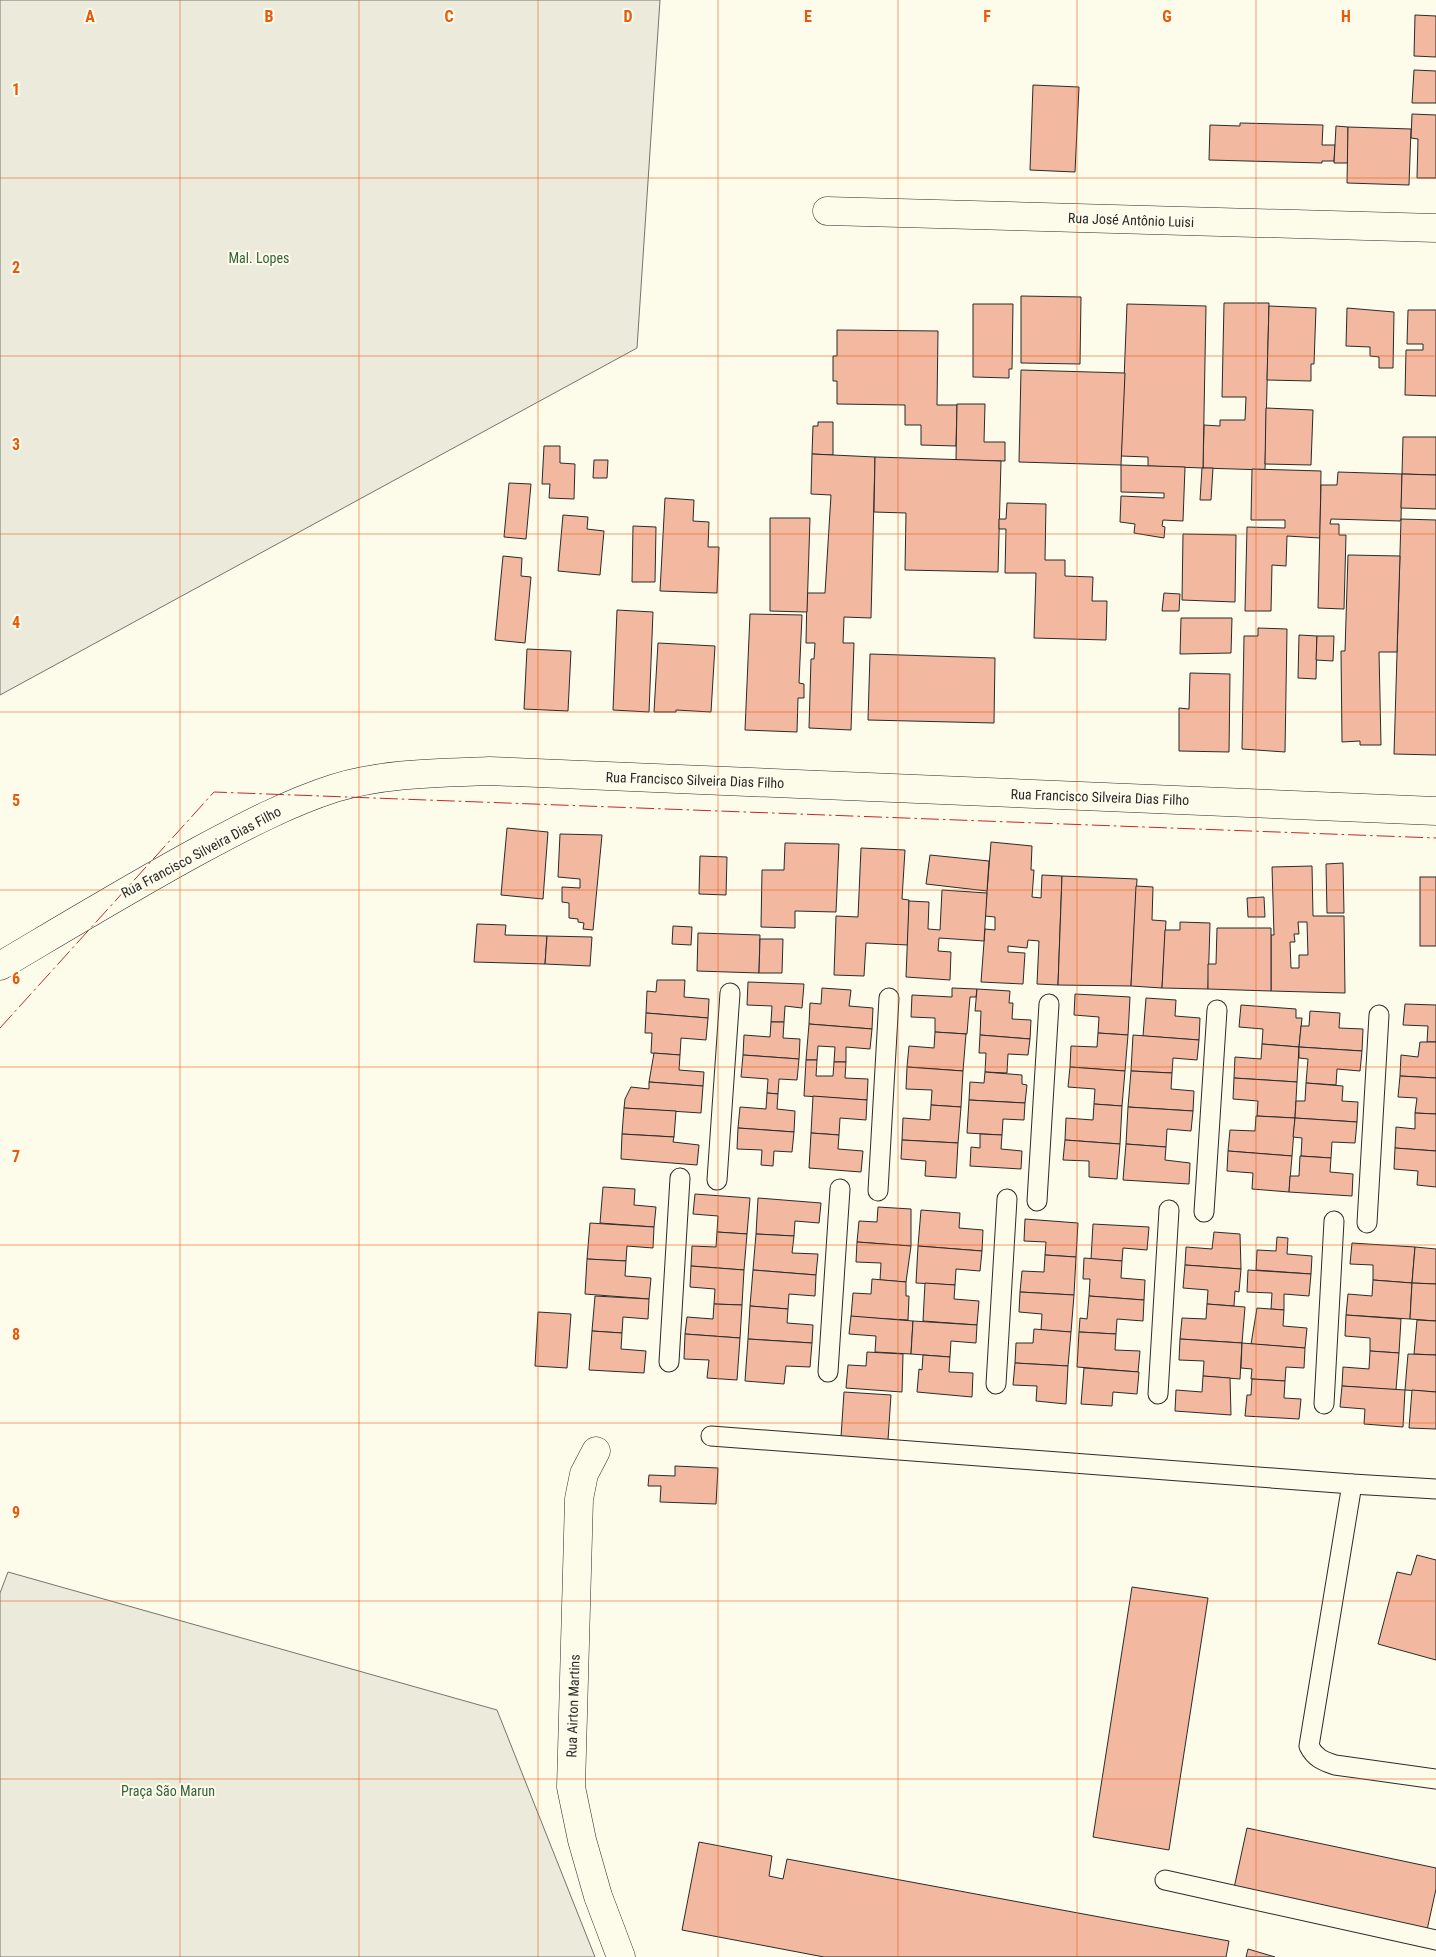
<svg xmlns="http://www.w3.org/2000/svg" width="1436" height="1957" viewBox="0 0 1436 1957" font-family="'Roboto Condensed',sans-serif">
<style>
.green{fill:#ecebdb;stroke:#74746e}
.building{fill:#f2b8a0;stroke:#2b2b2b;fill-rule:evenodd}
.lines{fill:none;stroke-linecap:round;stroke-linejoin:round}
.lane-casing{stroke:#2b2b2b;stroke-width:21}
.street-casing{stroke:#2b2b2b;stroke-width:29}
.lane{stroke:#fdfbea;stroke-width:19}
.street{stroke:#fdfbea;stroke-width:28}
.power{stroke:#c62828;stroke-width:1;stroke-dasharray:18 4 2.5 4;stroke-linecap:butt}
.grid{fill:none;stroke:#e8590c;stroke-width:1;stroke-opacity:0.55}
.labels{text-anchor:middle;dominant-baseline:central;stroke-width:4;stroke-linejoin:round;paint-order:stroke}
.street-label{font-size:14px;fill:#2b2b2b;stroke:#fdfbea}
.park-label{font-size:14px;fill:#34623c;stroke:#fdfbea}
.grid-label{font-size:16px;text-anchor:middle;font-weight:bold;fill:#e8590c;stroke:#fdfbea;stroke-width:4;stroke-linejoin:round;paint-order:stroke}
</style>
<rect width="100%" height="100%" fill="#fdfbea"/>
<g class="green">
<path d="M0,0H660L637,348L0,695Z"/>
<path d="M8,1572L497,1710L595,1957H0V1593Z"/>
</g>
<g class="building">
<path d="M1415,15L1436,16V57L1414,56Z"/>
<path d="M1414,70L1436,71V103H1412Z"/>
<path d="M1033,85L1079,87L1075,172L1030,170Z"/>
<path d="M1412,114L1436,115V178H1417L1418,139L1411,138Z"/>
<path d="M1240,123L1323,125L1322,145H1335L1334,161H1322V163L1209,160L1210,125L1240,126Z"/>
<path d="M1336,126L1348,127V163H1334Z"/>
<path d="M1348,127L1411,129L1409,185L1347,183Z"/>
<path d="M1021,296L1081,297L1080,364L1021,363Z"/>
<path d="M1224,303H1269L1265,470L1203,468L1204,425L1220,426V420H1245L1246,397H1222Z"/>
<path d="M973,304H1013L1012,369H1009V378L973,377Z"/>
<path d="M1127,304L1206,306L1203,468L1148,466V457L1121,456Z"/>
<path d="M1269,306L1316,308L1314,364H1311V381L1267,380Z"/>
<path d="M1347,308L1394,312L1393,368H1379V357L1370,356V347L1346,346Z"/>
<path d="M1408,310H1436V396L1405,395L1406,350H1423V344H1407Z"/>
<path d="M837,330L938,331L937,405H957L956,446L921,445V425H905V405L837,404V381H833V356H837Z"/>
<path d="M1021,370L1125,373L1121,465L1019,462Z"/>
<path d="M957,404H985L984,442H1005V461L956,460Z"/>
<path d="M1266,408L1313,410L1311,465L1265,464Z"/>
<path d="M818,422H833V455L812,454L813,426H818Z"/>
<path d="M1403,437H1436V475L1402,474Z"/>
<path d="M544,446H560V463L575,464L574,499L549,498L550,484H542Z"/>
<path d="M812,454L875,457L871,618L844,617L843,643H854L851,730L809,728L811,659H814L815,643H806L807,593H825L831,495L811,494Z"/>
<path d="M875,457L1001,461L998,572L905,570L906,513L874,512Z"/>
<path d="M594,460H608L607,478H593Z"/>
<path d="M1121,465L1185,467L1183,521L1163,520L1162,526L1165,527L1164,538L1134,533L1135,524L1120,522L1121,496L1164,498V493L1121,492Z"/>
<path d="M1202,468H1213L1211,500H1200Z"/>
<path d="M1252,469L1321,471L1320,538L1287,536L1286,566L1272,565L1271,611H1245L1247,527L1285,528V520H1251Z"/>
<path d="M1338,472L1402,474L1401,519L1400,521L1331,519L1330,524H1339V535H1346L1344,609L1318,608L1321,485H1337Z"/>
<path d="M1402,474L1436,475V509L1401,508Z"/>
<path d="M509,483L531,484L526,539L504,537Z"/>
<path d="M665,498L694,500L693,521L709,522L708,547H719L717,593L660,591Z"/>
<path d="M1007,503L1046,504L1045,560H1065V576L1093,577L1092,601H1107L1106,640L1034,638L1036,573H1005L1006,529H999V519H1006Z"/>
<path d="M563,515L588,517L587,529L604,531L600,575L558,571Z"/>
<path d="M770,518H810L807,612L770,611Z"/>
<path d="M1401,519L1436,520V755L1394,754Z"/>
<path d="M633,526L656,527L655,582H632Z"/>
<path d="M1183,534L1236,535L1235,602L1182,600Z"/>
<path d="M1348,555L1400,556L1397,652H1379L1381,745H1360V741L1342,742L1341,651H1345Z"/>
<path d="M503,556L522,558L521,576L531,577L525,643L495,640Z"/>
<path d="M1164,593L1180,594L1179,611H1162Z"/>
<path d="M617,610L653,612L649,712L613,710Z"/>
<path d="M750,614L802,615L799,683L804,684V698H798L797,732L745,730Z"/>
<path d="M1181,618H1232L1231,653L1180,654Z"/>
<path d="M1258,628L1287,629L1285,752L1242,749L1244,636H1258Z"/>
<path d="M1299,635L1317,636L1316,679L1298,678Z"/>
<path d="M1317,636H1334L1333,661L1316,660Z"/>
<path d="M658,643L715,646L711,712L676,710V712H654Z"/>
<path d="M527,649L571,651L568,711L524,709Z"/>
<path d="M870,654L995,658L994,723L868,720Z"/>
<path d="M1190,673L1230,674L1229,752L1179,751V708L1189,709Z"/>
<path d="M507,828L548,832L543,899L501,895Z"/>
<path d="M560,834L602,835L593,930L583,929L584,923L578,922V919L569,918V903L562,902V887L580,888V879L558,877Z"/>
<path d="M991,842L1032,846L1031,870H1034L1032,897L1041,898L1042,875L1062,876L1058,985L1037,984L1039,941L1028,940L1027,948L1008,946V952L1025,953L1023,984L981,982L985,929L995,930V917L985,916Z"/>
<path d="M785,843L839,844L836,912L795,911V928L761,927L762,870H784Z"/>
<path d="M861,848L905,850L902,899L909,900L908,945L866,943L864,976L834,975L836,916L858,917Z"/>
<path d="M930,855L989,861L987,891L926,884Z"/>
<path d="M700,856L727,857L726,895L699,894Z"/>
<path d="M1343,863L1344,913H1327L1326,864Z"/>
<path d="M1312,866L1313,916H1344L1345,993L1271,991V935H1274L1272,867ZM1298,922H1307L1308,955H1299V968H1291L1290,942H1295L1294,934H1299Z"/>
<path d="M1062,876L1137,879L1131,986L1058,985Z"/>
<rect x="1420" y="877" width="16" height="69"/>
<path d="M1136,886L1153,887L1152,920L1166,921L1162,988L1131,986Z"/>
<path d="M942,890L987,893L984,941L939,938L938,951L951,952L950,980L906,977L909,901L929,902L928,929L940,930Z"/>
<path d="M1264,897L1265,917H1248L1247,898Z"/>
<path d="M1180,922L1210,923L1208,989L1162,988L1165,930H1180Z"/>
<path d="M477,924L506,925L505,935L547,936L545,964L474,962Z"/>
<path d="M673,926L692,927L691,945L672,944Z"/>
<path d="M1217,928H1271V991L1208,989V964H1216Z"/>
<path d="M698,933L760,935L759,973L697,971Z"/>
<path d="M547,936L592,937L590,966L545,964Z"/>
<path d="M760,939H783L782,973H759Z"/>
<path d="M657,980H685L684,997L709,999L708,1018L646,1013L647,991L656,992Z"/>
<path d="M748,982L804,984L802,1008L785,1006L784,1022H771L772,1006L747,1005Z"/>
<path d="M822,988L851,990L849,1006L873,1008L872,1029L809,1024L810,1003L821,1004Z"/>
<path d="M952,988L977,989L976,997H970L967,1034L935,1032V1018L911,1017L912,995L952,997Z"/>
<path d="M977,989L1010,991L1009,1003H1013L1012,1019L1031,1020L1030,1039L980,1035L981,1011H975Z"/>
<path d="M1075,994L1130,997L1128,1035L1098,1033L1099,1017L1074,1015Z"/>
<path d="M1146,998L1176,1000L1175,1016L1200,1018L1199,1040L1143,1036Z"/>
<path d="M1405,1004L1436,1005V1042H1427L1428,1026L1403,1025Z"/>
<path d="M1241,1005L1296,1009V1018H1302L1299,1047L1262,1044L1263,1029L1239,1027Z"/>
<path d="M1310,1011L1340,1013L1339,1028L1363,1029L1362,1051L1299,1047L1301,1026H1309Z"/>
<path d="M646,1013L708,1018L706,1040L681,1038L680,1055L651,1053L652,1033H645Z"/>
<path d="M771,1022H784L783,1038L800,1039L799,1059L743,1055L744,1035L770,1037Z"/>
<path d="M809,1024L872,1029L870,1049L846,1047V1062H834L835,1047L818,1046L817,1060H806Z"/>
<path d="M935,1032L966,1034L963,1071L907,1067L909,1046L934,1048Z"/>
<path d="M1098,1033L1128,1035L1125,1071L1070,1067L1071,1046L1097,1047Z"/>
<path d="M980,1035L1030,1039L1028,1055L1008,1054L1007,1073L985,1072L986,1053H979Z"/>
<path d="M1133,1035L1199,1040L1197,1060L1173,1058L1172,1073L1131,1071Z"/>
<path d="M1420,1042H1436V1078L1400,1076L1401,1055L1418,1057Z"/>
<path d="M1262,1044L1299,1047L1297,1082L1234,1078L1235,1057L1261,1059Z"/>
<path d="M1299,1047L1362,1051L1360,1071L1337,1069L1336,1085L1306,1083L1308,1059L1299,1058Z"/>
<path d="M654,1053L680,1055L679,1070L704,1072L703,1086L649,1082Z"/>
<path d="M743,1055L799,1059L797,1080L779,1079L778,1094L767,1093L768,1079L741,1077Z"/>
<path d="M806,1060H817L816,1076H833L834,1062H846L845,1078L868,1079L867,1100L804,1096Z"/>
<path d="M907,1067L963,1071L961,1107L931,1105L932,1090L906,1089Z"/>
<path d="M1070,1067L1125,1071L1122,1106L1094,1104L1095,1089L1068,1087Z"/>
<path d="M1131,1071L1172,1073L1171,1089L1194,1091L1193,1111L1128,1107Z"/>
<path d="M985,1072L1022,1075V1084L1027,1085L1025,1103L969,1100L970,1082L984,1083Z"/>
<path d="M1400,1076L1436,1078V1114L1415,1113L1417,1098L1398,1097Z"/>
<path d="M1234,1078L1297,1082L1295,1118L1257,1116L1258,1101L1233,1099Z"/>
<path d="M649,1082L703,1086L701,1113L624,1108L625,1099L631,1087L649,1089Z"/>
<path d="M1306,1083L1343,1086L1342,1101L1358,1102L1357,1122L1295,1118L1296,1101H1305Z"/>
<path d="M767,1093L778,1094L777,1109L795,1111L794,1132L738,1128L740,1107L766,1109Z"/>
<path d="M813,1096L867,1100L866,1120L840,1118L839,1135L811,1133Z"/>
<path d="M969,1100L1025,1103L1024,1120L1003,1119L1002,1135L967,1133Z"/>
<path d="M1094,1104L1122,1106L1120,1144L1065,1140L1066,1118L1093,1120Z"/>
<path d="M931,1105L961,1107L958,1143L902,1140L903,1118L930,1120Z"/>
<path d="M1128,1107L1193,1111L1191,1131L1167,1129L1166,1147L1126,1144Z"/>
<path d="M624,1108L676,1111L674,1137L622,1134Z"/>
<path d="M1415,1113L1436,1114V1151L1395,1148L1396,1127L1415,1129Z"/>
<path d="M1256,1116L1295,1118L1292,1156L1228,1151L1230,1130L1255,1131Z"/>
<path d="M1295,1118L1357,1122L1355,1143L1332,1142L1331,1158L1301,1156L1302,1138L1293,1137Z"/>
<path d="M738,1128L794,1132L792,1152L774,1151L773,1166L761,1165L762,1150L737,1149Z"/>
<path d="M811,1133L839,1135L838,1149L863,1151L861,1172L809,1168Z"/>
<path d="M622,1134L674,1137L673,1142L699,1145L697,1165L621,1159Z"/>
<path d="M980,1134L1002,1135L1001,1149L1022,1151L1021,1169L970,1166L971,1147L980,1148Z"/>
<path d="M902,1140L958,1143L956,1178L925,1176L926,1161L901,1159Z"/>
<path d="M1065,1140L1120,1144L1117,1179L1089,1177V1161L1063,1160Z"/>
<path d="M1126,1144L1166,1147L1165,1160L1190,1163L1189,1184L1123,1180Z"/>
<path d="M1395,1148L1436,1151V1187L1417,1185L1418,1171L1394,1169Z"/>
<path d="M1228,1151L1292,1156L1289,1192L1252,1189L1253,1173L1227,1171Z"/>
<path d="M1300,1156L1331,1158L1330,1172L1353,1174L1352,1196L1289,1192L1290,1176H1299Z"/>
<path d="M603,1187L635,1189L634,1205L656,1207L654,1227L600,1223Z"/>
<path d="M695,1194L750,1198L747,1234L717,1232L718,1216L693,1214Z"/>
<path d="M758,1198L821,1203L819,1223L795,1221L794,1236L756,1234Z"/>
<path d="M878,1207L911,1209V1246L857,1242L859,1221L877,1222Z"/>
<path d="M921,1210L960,1213L959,1228L983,1230L982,1251L918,1246Z"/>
<path d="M1025,1219L1078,1223L1076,1257L1045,1255L1046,1242L1024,1241Z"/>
<path d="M590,1223L654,1227L653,1248L627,1246L626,1261L587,1259Z"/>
<path d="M1093,1224L1149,1227L1147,1250L1123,1248L1122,1261L1091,1259Z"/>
<path d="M717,1232L747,1234L744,1270L691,1266L692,1246L716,1247Z"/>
<path d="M1214,1232L1240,1234L1241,1269L1185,1265L1186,1247L1212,1249Z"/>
<path d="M756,1234L794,1236L792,1253L818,1254L816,1275L753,1270Z"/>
<path d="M1277,1237L1288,1238L1287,1254L1312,1256L1311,1274L1256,1270L1257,1250L1276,1251Z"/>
<path d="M857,1242L911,1246L906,1282L880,1280L881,1263L856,1262Z"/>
<path d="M1352,1243L1415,1247L1412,1283L1373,1280V1265L1350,1264Z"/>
<path d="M918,1246L982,1251L980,1271L956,1269L955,1285L916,1283Z"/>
<path d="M1415,1247L1436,1249V1284L1412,1283Z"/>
<path d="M1045,1255L1076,1257L1074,1295L1020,1292L1022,1271L1044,1272Z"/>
<path d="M1084,1258L1122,1261L1121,1278L1145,1280L1144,1300L1089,1296L1090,1279H1083Z"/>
<path d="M587,1259L626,1261L625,1276L651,1278L649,1299L585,1294Z"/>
<path d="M1185,1265L1241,1269L1239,1292L1235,1291L1234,1306L1207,1304L1208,1290L1183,1288Z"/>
<path d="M691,1266L744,1270L742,1305L714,1304L715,1289L690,1287Z"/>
<path d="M753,1270L816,1275L815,1296L789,1294L788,1309L750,1306Z"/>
<path d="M1248,1270L1311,1274L1309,1296L1284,1294V1310L1271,1309L1272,1293L1247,1292Z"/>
<path d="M872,1279L906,1282V1296H909L908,1320L851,1317L853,1293L871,1294Z"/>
<path d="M1373,1280L1412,1283L1410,1319L1346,1315L1348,1294L1372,1296Z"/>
<path d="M925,1283L955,1285L954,1299L979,1301L977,1325L923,1321Z"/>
<path d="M1412,1283L1436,1284V1321L1410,1319Z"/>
<path d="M1020,1292L1074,1295L1071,1332L1041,1330L1042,1314L1019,1312Z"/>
<path d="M595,1296L649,1299L648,1319L623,1317L622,1333L592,1331Z"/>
<path d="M1089,1296L1144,1300L1143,1321L1117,1319L1116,1334L1079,1332L1080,1318L1087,1319Z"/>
<path d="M714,1304L742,1305L740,1338L685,1334L687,1317L713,1319Z"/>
<path d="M1207,1304L1245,1307L1242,1343L1180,1339L1182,1318L1206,1319Z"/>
<path d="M750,1306L788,1309L787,1323L813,1325L812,1343L748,1339Z"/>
<path d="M1257,1308L1284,1310L1283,1326L1307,1328L1305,1348L1251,1344Z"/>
<path d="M538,1312L571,1314L567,1368L535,1366Z"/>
<path d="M1346,1315L1401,1319L1399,1353L1370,1351V1338L1345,1336Z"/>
<path d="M851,1316L913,1321L911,1354L875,1352L876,1336L849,1334Z"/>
<path d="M1417,1320L1436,1321V1355L1414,1354Z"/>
<path d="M913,1321L977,1325L976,1343L951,1341L950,1357L911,1354Z"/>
<path d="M1034,1329L1071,1332L1068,1366L1015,1363L1016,1343H1033Z"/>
<path d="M592,1331L622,1333L621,1349L646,1351L644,1373L589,1370Z"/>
<path d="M1079,1332L1116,1334L1115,1350L1140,1351L1138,1372L1077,1367Z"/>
<path d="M685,1334L740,1338L737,1380L707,1378L709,1360L684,1359Z"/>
<path d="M748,1339L812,1343L810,1367L786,1366L784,1384L745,1381Z"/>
<path d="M1180,1339L1242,1343L1240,1379L1203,1376L1204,1361L1179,1360Z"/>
<path d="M1242,1343L1305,1348L1304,1368L1286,1367L1285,1381L1251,1379L1252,1369L1241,1368Z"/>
<path d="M1370,1351L1399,1353L1396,1390L1342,1386L1343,1367L1369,1369Z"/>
<path d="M867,1352L903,1354L902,1392L846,1388L848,1365L866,1366Z"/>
<path d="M1408,1354L1436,1355V1392L1405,1390Z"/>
<path d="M923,1355L950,1357L949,1372L973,1373L972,1397L917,1392L919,1369L922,1370Z"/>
<path d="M1015,1363L1068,1366L1066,1404L1036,1401L1037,1386L1013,1385Z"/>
<path d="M1084,1368L1139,1372L1137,1394L1113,1392L1112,1406L1081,1404Z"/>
<path d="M1203,1376L1230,1378L1231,1415L1175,1411L1176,1390L1202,1392Z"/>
<path d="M1252,1379L1285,1381L1284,1398L1301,1399L1299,1419L1245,1416L1247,1395H1251Z"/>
<path d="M1342,1386L1405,1390L1403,1427L1364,1424L1365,1409L1340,1407Z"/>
<path d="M1412,1390L1436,1392V1429L1409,1428Z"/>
<path d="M844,1392L891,1395L888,1440L841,1437Z"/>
<path d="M675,1466L718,1468L716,1504L660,1502L661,1486H648L649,1475L675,1476Z"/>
<path d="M1417,1555L1436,1560V1660L1378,1644L1397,1572L1411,1575Z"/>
<path d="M1132,1587L1208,1598L1169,1850L1093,1837Z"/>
<path d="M1247,1828L1436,1868V1889L1427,1930L1234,1888Z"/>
<path d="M699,1842L772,1856L769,1876L783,1879L787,1859L1229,1941L1226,1957H824L682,1930Z"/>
<path d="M1248,1949L1275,1957H1246Z"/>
</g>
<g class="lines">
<g class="lane-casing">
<g id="lane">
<path d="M717,1180L730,993"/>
<path d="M878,1191L889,998"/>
<path d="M1037,1201L1049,1004"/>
<path d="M1204,1212L1217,1010"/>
<path d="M1367,1223L1379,1015"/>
<path d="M669,1362L680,1178"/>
<path d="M828,1372L840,1189"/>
<path d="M996,1384L1007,1199"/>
<path d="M1158,1394L1169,1210"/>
<path d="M1324,1404L1334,1221"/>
<path d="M711,1436L1352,1484L1436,1489"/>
<path d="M1352,1484L1309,1746C1315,1758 1323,1761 1335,1765L1436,1779"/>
<path d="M1165,1880L1436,1940"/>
</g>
</g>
<g class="street-casing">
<g id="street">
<path d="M827,211L1436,228"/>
<path d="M0,966C66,927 132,887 200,850C243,827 288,803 335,788C384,773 438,773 489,771L1436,811"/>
<path d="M596,1451L584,1474L579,1499L571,1787L582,1840L598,1896L621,1957"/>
</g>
</g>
<use href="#lane" class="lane"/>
<use href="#street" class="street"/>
<path class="power" d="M0,1028L214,792L1436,838"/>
</g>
<path class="grid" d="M180,0V1957M359,0V1957M538,0V1957M718,0V1957M898,0V1957M1077,0V1957M1256,0V1957M0,178H1436M0,356H1436M0,534H1436M0,712H1436M0,890H1436M0,1067H1436M0,1245H1436M0,1423H1436M0,1601H1436M0,1779H1436"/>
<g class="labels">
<g class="street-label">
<text transform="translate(1131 220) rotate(2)">Rua José Antônio Luisi</text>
<text transform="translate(695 780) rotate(2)">Rua Francisco Silveira Dias Filho</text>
<text transform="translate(1100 797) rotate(2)">Rua Francisco Silveira Dias Filho</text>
<text transform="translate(201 852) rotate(-28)">Rua Francisco Silveira Dias Filho</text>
<text transform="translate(573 1706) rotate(-88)">Rua Airton Martins</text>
</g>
<g class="park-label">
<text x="259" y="258">Mal. Lopes</text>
<text x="168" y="1791">Praça São Marun</text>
</g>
</g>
<g class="grid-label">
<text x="90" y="22">A</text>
<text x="269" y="22">B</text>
<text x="449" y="22">C</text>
<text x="628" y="22">D</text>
<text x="808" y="22">E</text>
<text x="987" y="22">F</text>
<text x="1167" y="22">G</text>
<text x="1346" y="22">H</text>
<text x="16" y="95">1</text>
<text x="16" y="273">2</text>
<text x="16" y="450">3</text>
<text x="16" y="628">4</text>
<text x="16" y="806">5</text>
<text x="16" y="984">6</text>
<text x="16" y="1162">7</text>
<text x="16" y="1340">8</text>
<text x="16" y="1518">9</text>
</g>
</svg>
